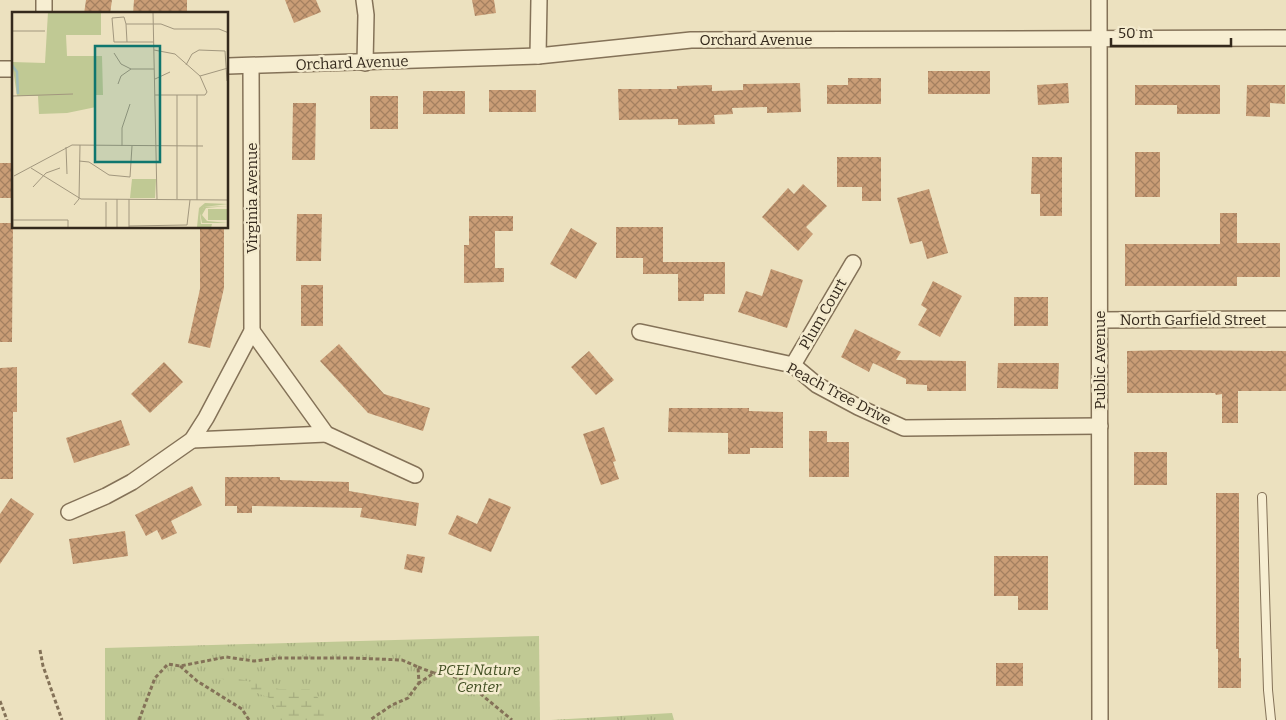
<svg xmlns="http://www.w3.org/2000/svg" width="1286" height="720" viewBox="0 0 1286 720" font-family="Bitter,serif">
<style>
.grass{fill:url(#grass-tufts)}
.wetland{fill:url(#wetland-marsh)}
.building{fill:url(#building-cross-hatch)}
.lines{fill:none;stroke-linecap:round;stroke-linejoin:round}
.lane-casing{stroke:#847258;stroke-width:10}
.street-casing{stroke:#847258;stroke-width:18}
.path{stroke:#847258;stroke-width:3;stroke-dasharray:4 2.5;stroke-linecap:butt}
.lane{stroke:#f7eed2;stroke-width:8}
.street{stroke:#f7eed2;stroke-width:15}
.labels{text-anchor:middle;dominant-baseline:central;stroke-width:5;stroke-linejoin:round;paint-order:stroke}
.street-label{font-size:15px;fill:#34291c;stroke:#f4ebce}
.park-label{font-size:15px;font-style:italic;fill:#424f23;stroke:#f4ebce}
.inset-river{fill:none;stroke:#a2beb7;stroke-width:2.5}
.inset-road{fill:none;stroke:#a2977e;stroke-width:1}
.view{fill:#0f766e;fill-opacity:0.15;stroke:#0f766e;stroke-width:2.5}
.inset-edge{fill:none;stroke:#34291c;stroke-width:2.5}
</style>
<defs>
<pattern id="grass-tufts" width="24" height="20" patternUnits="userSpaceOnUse" patternTransform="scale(1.25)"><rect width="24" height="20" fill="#c0c994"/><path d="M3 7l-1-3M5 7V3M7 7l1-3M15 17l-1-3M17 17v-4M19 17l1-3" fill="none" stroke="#a6ad7f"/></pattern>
<pattern id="wetland-marsh" width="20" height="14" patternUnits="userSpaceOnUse" patternTransform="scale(1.25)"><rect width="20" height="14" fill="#c0c994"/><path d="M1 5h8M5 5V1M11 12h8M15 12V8" fill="none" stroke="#a6ad7f"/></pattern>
<pattern id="building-cross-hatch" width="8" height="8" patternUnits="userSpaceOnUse" patternTransform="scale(1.25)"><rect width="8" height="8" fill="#c99d76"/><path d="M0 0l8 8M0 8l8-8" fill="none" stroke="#a48060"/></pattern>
</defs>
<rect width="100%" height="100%" fill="#ece1bf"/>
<g class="grass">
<path d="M539,636L540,720H105V648Z"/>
<path d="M672,713L674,720H551Z"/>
</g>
<path class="wetland" d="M228,676L279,689H309C319,697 325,705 327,719L329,720H276V710L272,699L220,678Z"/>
<g class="building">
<path d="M86,0H112L110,14H84Z"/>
<path d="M134,0H187V14H133Z"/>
<path d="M285,0H316L321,12L294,23Z"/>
<path d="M472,0H494L496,13L475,16Z"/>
<rect x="928" y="71" width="62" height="23"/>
<path d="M848,78H881V104H827V85H848Z"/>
<path d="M800,83L801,112L767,113V107L732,108L733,114L714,115L715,124L678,125V119L619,120L618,89H677V86L712,85V91L743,90V84Z"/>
<path d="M1068,83L1069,103L1038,105L1037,85Z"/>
<path d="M1135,85H1220V114H1177V105H1135Z"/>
<path d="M1247,85H1285V104L1270,103V117L1246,116Z"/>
<rect x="489" y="90" width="47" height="22"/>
<rect x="423" y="91" width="42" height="23"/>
<rect x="370" y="96" width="28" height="33"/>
<path d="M293,103H316L315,160H292Z"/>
<rect x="1135" y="152" width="25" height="45"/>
<path d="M837,157H881V201H862V187H837Z"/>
<path d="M1032,157H1062V216H1040V194H1031Z"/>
<rect x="0" y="163" width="14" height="35"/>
<path d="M803,184L827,206L806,227L813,234L798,251L762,217L788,188L794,194Z"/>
<path d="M929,189L948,253L927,259L922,241L910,244L897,198Z"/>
<path d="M1220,213H1237V243H1280V277H1237V286H1125V244H1220Z"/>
<path d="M297,214H322L321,261H296Z"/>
<path d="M469,216H513V231H495V268H504V282L464,283V245H469Z"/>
<path d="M0,223H13L12,342H0Z"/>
<path d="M616,227H663V262H725V294H704V301H678V274H643V258H616Z"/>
<path d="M200,228H224V288L210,348L188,343L200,289Z"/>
<path d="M571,228L597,243L576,279L550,264Z"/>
<path d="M771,269L803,280L787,328L738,312L746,291L762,296Z"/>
<path d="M933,281L962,296L940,337L918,325L927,309L921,305Z"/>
<rect x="301" y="285" width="22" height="41"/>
<rect x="1014" y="297" width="34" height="29"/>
<path d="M855,329L901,352L896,360L966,361V391H927V385L906,384V379L873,363L869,372L841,357Z"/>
<path d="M339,344L384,394L430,408L423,431L368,413L320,361Z"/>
<path d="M1171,350L1286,351V391H1238V423H1222V394L1216,395L1215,393H1127V351Z"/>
<path d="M589,351L614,380L596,395L571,367Z"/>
<path d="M164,362L183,382L150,413L131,394Z"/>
<path d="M998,363H1059L1058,389L997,388Z"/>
<path d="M17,367V412H13V479H0V368Z"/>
<path d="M669,408H749V411L783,412V448H750V454H728V433L668,432Z"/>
<path d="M121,420L130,445L74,463L66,438Z"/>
<path d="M604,427L616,461L613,462L619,479L601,485L583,434Z"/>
<path d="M809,431H827V442H849V477H809Z"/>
<rect x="1134" y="452" width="33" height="33"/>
<path d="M225,477H280V480L349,482V491L419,503L416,526L360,517L362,508L252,506V513H237V506H225Z"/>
<path d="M192,486L202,505L171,521L177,533L162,540L157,530L146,536L135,515Z"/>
<path d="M1216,493H1239V658H1241V688H1218V649H1216Z"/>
<path d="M11,498L34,514L0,564V514Z"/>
<path d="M489,498L511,507L491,552L448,534L457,515L477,524Z"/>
<path d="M125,531L128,556L73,564L69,539Z"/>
<path d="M407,554L425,557L422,573L404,569Z"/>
<path d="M994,556H1048V610H1018V596H994Z"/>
<rect x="996" y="663" width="27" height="23"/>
</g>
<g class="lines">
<g class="lane-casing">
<path id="lane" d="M1262,497L1268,690L1271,720"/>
</g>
<g class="street-casing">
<g id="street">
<path d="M44,0V14"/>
<path d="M364,0L366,15L365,63"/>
<path d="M1099,0L1100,720"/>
<path d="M538,56L539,0"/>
<path d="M228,66L538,56L691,40L1286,38"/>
<path d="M0,69H14"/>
<path d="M1100,320L1286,319"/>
<path d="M252,331L326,434L415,475"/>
<path d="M640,332L793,365L817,385L858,407L904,428L1100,426"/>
<path d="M793,365L853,263"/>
<path d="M192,440L326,434"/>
<path d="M69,512L106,496L132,482L192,440L206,418L252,331L251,66"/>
</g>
</g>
<g class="path">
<path d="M40,650L43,666L62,720"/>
<path d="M180,666L197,681L242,709L249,720"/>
<path d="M418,667L434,673L419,683"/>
<path d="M434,673L452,676L465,681L512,720"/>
<path d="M0,701L7,720"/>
<path d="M139,720L155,678L168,664L180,666L226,657L254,661L279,658H351L402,660L418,667L419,683L408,698L392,705L370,720"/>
</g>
<use href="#lane" class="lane"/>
<use href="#street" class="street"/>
</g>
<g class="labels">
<g class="street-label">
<text x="756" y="40">Orchard Avenue</text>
<text transform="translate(352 63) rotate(-2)">Orchard Avenue</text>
<text transform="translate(252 198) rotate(-90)">Virginia Avenue</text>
<text transform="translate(823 314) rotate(-60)">Plum Court</text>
<text x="1193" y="320">North Garfield Street</text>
<text transform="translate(1100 360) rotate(-90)">Public Avenue</text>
<text transform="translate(839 394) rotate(28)">Peach Tree Drive</text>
</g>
<g class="park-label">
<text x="479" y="670">PCEI Nature<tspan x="479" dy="17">Center</tspan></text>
</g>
</g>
<g transform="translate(12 12)">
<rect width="216" height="216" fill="#ece1bf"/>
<path d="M36,0H89V23H54L55,44H90L91,83H83L84,95L55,101L27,102L26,84H5L0,50L33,51ZM120,167H144L143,186H118ZM193,191L216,192L192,195L188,203L189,212H200L199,216L185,215L187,196Z" fill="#c0c994"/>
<path d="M217,194L194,196L190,203L195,209L216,211H190L188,201L192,195ZM196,197H216V208H196Z" fill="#c0c994"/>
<path class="inset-river" d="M0,53L5,60L6,82"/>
<path class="inset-road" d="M141,0L145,187M114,12L115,30M0,19H33M142,30H102L100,6L112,5L114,12H149L162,17H207L217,21M142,38L163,42L188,64L195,80L193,83H143M102,41L109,52L119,57H142M174,53L180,42L187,38L213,39L215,69M188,64L216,56M143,67L158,60M0,72L1,216M106,72L109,64L119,57M165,83V187M185,83V188M1,84L61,82M110,134V116L118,92M54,135L55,162M67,149L77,150L97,163L118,165L120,134M19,156L69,187L217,188M2,164L60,133L191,134M21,175L34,161L48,156M62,193L67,187L68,133M1,208H56V216M117,214L175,213L178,188M94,216V190M105,216V187M117,216V187"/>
<path class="view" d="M83,34H148V150H83Z"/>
<rect width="216" height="216" class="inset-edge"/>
</g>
<path d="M1111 38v8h120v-8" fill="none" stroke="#34291c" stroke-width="2.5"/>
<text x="1118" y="38" font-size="15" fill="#34291c" stroke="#f4ebce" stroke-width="4" paint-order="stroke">50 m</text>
</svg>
